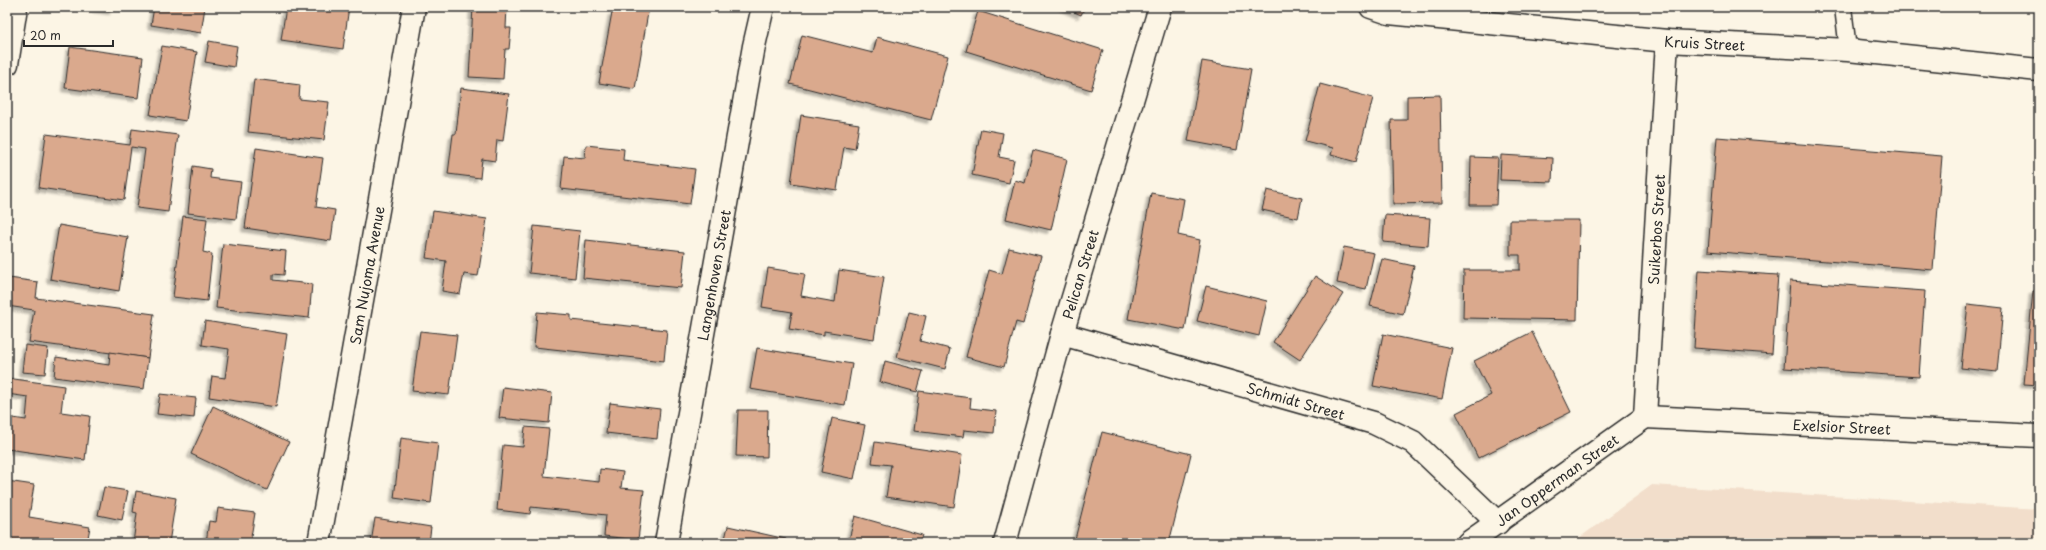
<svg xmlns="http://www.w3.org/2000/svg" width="2046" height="550" viewBox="0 0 2046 550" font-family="'Playpen Sans',sans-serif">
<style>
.built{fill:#f2decb}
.building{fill:#daa98d;stroke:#2b2b2b;filter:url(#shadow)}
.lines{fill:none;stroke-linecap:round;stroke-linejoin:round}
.service-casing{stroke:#2b2b2b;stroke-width:19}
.minor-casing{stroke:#2b2b2b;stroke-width:25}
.tertiary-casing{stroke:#2b2b2b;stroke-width:25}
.service{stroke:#fcf5e5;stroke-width:16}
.minor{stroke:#fcf5e5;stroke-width:22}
.tertiary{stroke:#fcf5e5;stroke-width:22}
.labels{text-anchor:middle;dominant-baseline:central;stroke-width:3;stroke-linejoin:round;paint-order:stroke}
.street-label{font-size:14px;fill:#2b2b2b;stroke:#fcf5e5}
</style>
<defs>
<filter id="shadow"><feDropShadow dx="-3.5" dy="3.5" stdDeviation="1" flood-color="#0004"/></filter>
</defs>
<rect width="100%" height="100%" fill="#fcf5e5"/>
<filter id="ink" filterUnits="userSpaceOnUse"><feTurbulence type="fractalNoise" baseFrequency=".025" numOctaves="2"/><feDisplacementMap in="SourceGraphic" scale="8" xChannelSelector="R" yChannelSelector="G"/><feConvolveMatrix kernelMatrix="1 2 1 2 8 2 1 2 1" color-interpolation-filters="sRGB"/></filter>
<g filter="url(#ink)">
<path class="built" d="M1652,485L2039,509V543H1572Z"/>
<g class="building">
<path d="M85,7H113V11Z"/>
<path d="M154,7H205L201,33L151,25Z"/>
<path d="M286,7H349L343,49L281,40Z"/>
<path d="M473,7H507L506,28H511L509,49H505L503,79L469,77Z"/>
<path d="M616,7H649L635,89L599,83L612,12H615Z"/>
<path d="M1063,7H1085L1081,15Z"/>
<path d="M978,11L1103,50L1091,90L966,51Z"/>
<path d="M802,35L873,53L877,37L948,56L931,120L790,84Z"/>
<path d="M209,41L237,46L234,67L205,62Z"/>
<path d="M162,46L197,52L186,121L150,115Z"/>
<path d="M70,47L143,57L138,98L65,88Z"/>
<path d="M1202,61L1251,69L1237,150L1188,141Z"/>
<path d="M254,79L300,85L299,99L329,102L324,140L248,132Z"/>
<path d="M1320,84L1373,98L1356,162L1331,155L1333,148L1305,141Z"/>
<path d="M461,88L509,94L503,141L497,140L495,161L482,159L480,178L448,174L453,134H456Z"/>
<path d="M1440,95L1442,203L1393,204L1391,120H1407V96Z"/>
<path d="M801,115L859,124L855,149L844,147L837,190L791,183Z"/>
<path d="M132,129L178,135L168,212L137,208L145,149L131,147L124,200L39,188L46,134L130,145Z"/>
<path d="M981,129L1003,133L999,157L1014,160L1009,183L972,175Z"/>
<path d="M1717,137L1942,156L1933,270L1708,251Z"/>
<path d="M586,145L624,149L623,160L695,169L690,204L561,189L564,156L585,158Z"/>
<path d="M256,148L323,158L316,207L335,210L331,241L245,228Z"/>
<path d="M1033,150L1067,159L1051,230L1006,219L1015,180L1025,183Z"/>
<path d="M1501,155L1553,158L1552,182L1500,180Z"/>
<path d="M1471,157L1498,158L1496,205H1470Z"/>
<path d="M193,166L211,169L210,178L241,182L236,219L188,213Z"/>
<path d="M1267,190L1302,198L1298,218L1262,210Z"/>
<path d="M1151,193L1184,199L1178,235L1200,240L1185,330L1128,319Z"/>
<path d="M433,211L487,219L478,276L464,274L460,294L442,291L446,261L426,258Z"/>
<path d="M1385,215L1430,218L1428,246L1383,242Z"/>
<path d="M183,216L207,219L203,252L212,254L207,301L173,297Z"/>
<path d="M1510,220H1579L1577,320L1463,318L1464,270H1520V255H1510Z"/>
<path d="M59,225L128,237L119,291L50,279Z"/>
<path d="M534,226L580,231L575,278L529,273Z"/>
<path d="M586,240L685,251L681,288L583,278Z"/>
<path d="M223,244L286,251L284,275L273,274V280L312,284L309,318L216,308Z"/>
<path d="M1344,247L1374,253L1366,289L1337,283Z"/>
<path d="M1009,248L1041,256L1023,324L1016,322L1004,367L966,357L989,270L1002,274Z"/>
<path d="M1382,259L1414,266L1403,314L1370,306Z"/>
<path d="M768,268L805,274L801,296L835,302L839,270L884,277L874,339L824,331V335L789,329L792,312L762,307Z"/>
<path d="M1699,270L1778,275L1772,354L1694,348Z"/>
<path d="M1315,276L1343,294L1300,360L1273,342Z"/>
<path d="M9,278L38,282L36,298L154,314L148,358L29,342L34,310L7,306Z"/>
<path d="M1790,281L1925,291L1919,377L1784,368Z"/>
<path d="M1206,286L1267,301L1259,336L1197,321Z"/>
<path d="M2033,291H2039V385L2024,384Z"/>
<path d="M1968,304L2003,308L1997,372L1961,368Z"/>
<path d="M537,312L571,315V320L667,330L664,361L534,347Z"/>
<path d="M909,312L926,316L920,341L950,349L945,369L897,357Z"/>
<path d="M205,321L287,334L276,407L209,397L212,376L225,378L229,349L202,345Z"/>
<path d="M420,331L457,335L449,395L412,391Z"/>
<path d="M1532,332L1571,412L1478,458L1456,413L1491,395L1474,361Z"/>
<path d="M1383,334L1452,348L1442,399L1373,386Z"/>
<path d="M25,345L48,348L45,374L22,372Z"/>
<path d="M757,348L852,364L845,405L750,389Z"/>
<path d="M110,352L148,358L144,389L54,377L56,357L109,365Z"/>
<path d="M885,361L923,371L917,392L880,382Z"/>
<path d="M7,378L64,386L61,412L90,416L85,460L7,449V417L26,420L28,397L7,394Z"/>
<path d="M503,387L552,393L549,423L499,418Z"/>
<path d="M919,391L971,398L970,408L996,411L994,433L964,430L963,437L914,431Z"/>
<path d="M160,394L196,398L194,418L157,414Z"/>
<path d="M610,403L660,409L657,439L606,433Z"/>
<path d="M213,406L289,442L267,490L191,454Z"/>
<path d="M738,410H768L767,457L736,456Z"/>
<path d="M832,418L865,425L854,479L821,472Z"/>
<path d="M525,427L549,429L544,476L599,482L600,469L623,472L621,488L644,490L638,540L604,536L606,515L531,507L530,514L497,510L503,445L523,447Z"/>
<path d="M1102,432L1191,454L1169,543H1074Z"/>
<path d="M401,438L438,443L431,503L394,498Z"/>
<path d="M875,442L962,455L954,507L886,497L891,465L872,463Z"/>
<path d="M7,481L34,485L29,517L90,527L87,543L7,542Z"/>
<path d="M104,487L128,491L122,520L98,515Z"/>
<path d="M136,491L176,498L169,543H133L137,513L133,512Z"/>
<path d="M218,508L255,513L250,543H206L209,521L216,522Z"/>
<path d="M855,516L922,535L919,543H848Z"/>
<path d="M375,518L431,527L429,543H371Z"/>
<path d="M728,526L786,539V543H724Z"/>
</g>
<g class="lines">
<g class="service-casing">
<path id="service" d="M1843,7L1848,50"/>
</g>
<g class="minor-casing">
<g id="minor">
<path id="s1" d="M1371,7L1389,13L1667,41L1848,50L2039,70"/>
<path d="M7,64L16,7"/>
<path id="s2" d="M1062,334L1374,423L1413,442L1498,523"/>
<path id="s3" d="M1645,417L2039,436"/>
<path id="s4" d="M1645,417L1667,41"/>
<path id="s5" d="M666,543L754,46L763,7"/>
<path id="s6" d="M1005,543L1062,334L1160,7"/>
<path id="s7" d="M1468,543L1645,417"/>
</g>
</g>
<g class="tertiary-casing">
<g id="tertiary">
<path id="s8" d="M319,543L414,7"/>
</g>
</g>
<use href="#service" class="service"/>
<use href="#minor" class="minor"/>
<use href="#tertiary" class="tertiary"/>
</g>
</g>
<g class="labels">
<g class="street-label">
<text stroke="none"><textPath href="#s1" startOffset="336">Kruis Street</textPath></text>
<text stroke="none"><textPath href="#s4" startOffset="188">Suikerbos Street</textPath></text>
<text stroke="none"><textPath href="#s6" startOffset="279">Pelican Street</textPath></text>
<text stroke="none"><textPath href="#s8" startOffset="272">Sam Nujoma Avenue</textPath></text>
<text stroke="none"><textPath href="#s5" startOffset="272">Langenhoven Street</textPath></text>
<text stroke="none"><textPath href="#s2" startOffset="243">Schmidt Street</textPath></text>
<text stroke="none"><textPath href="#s3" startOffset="197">Exelsior Street</textPath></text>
<text stroke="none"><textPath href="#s7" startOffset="109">Jan Opperman Street</textPath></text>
</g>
</g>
<rect width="2046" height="550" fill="none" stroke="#fcf5e5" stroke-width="24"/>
<rect x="12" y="12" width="2022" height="526" fill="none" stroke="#2b2b2b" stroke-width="1.5" filter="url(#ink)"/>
<path d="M24 40v6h89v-6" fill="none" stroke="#2b2b2b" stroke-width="2"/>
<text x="30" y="40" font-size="12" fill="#2b2b2b" stroke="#fcf5e5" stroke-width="3" paint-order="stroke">20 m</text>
</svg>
